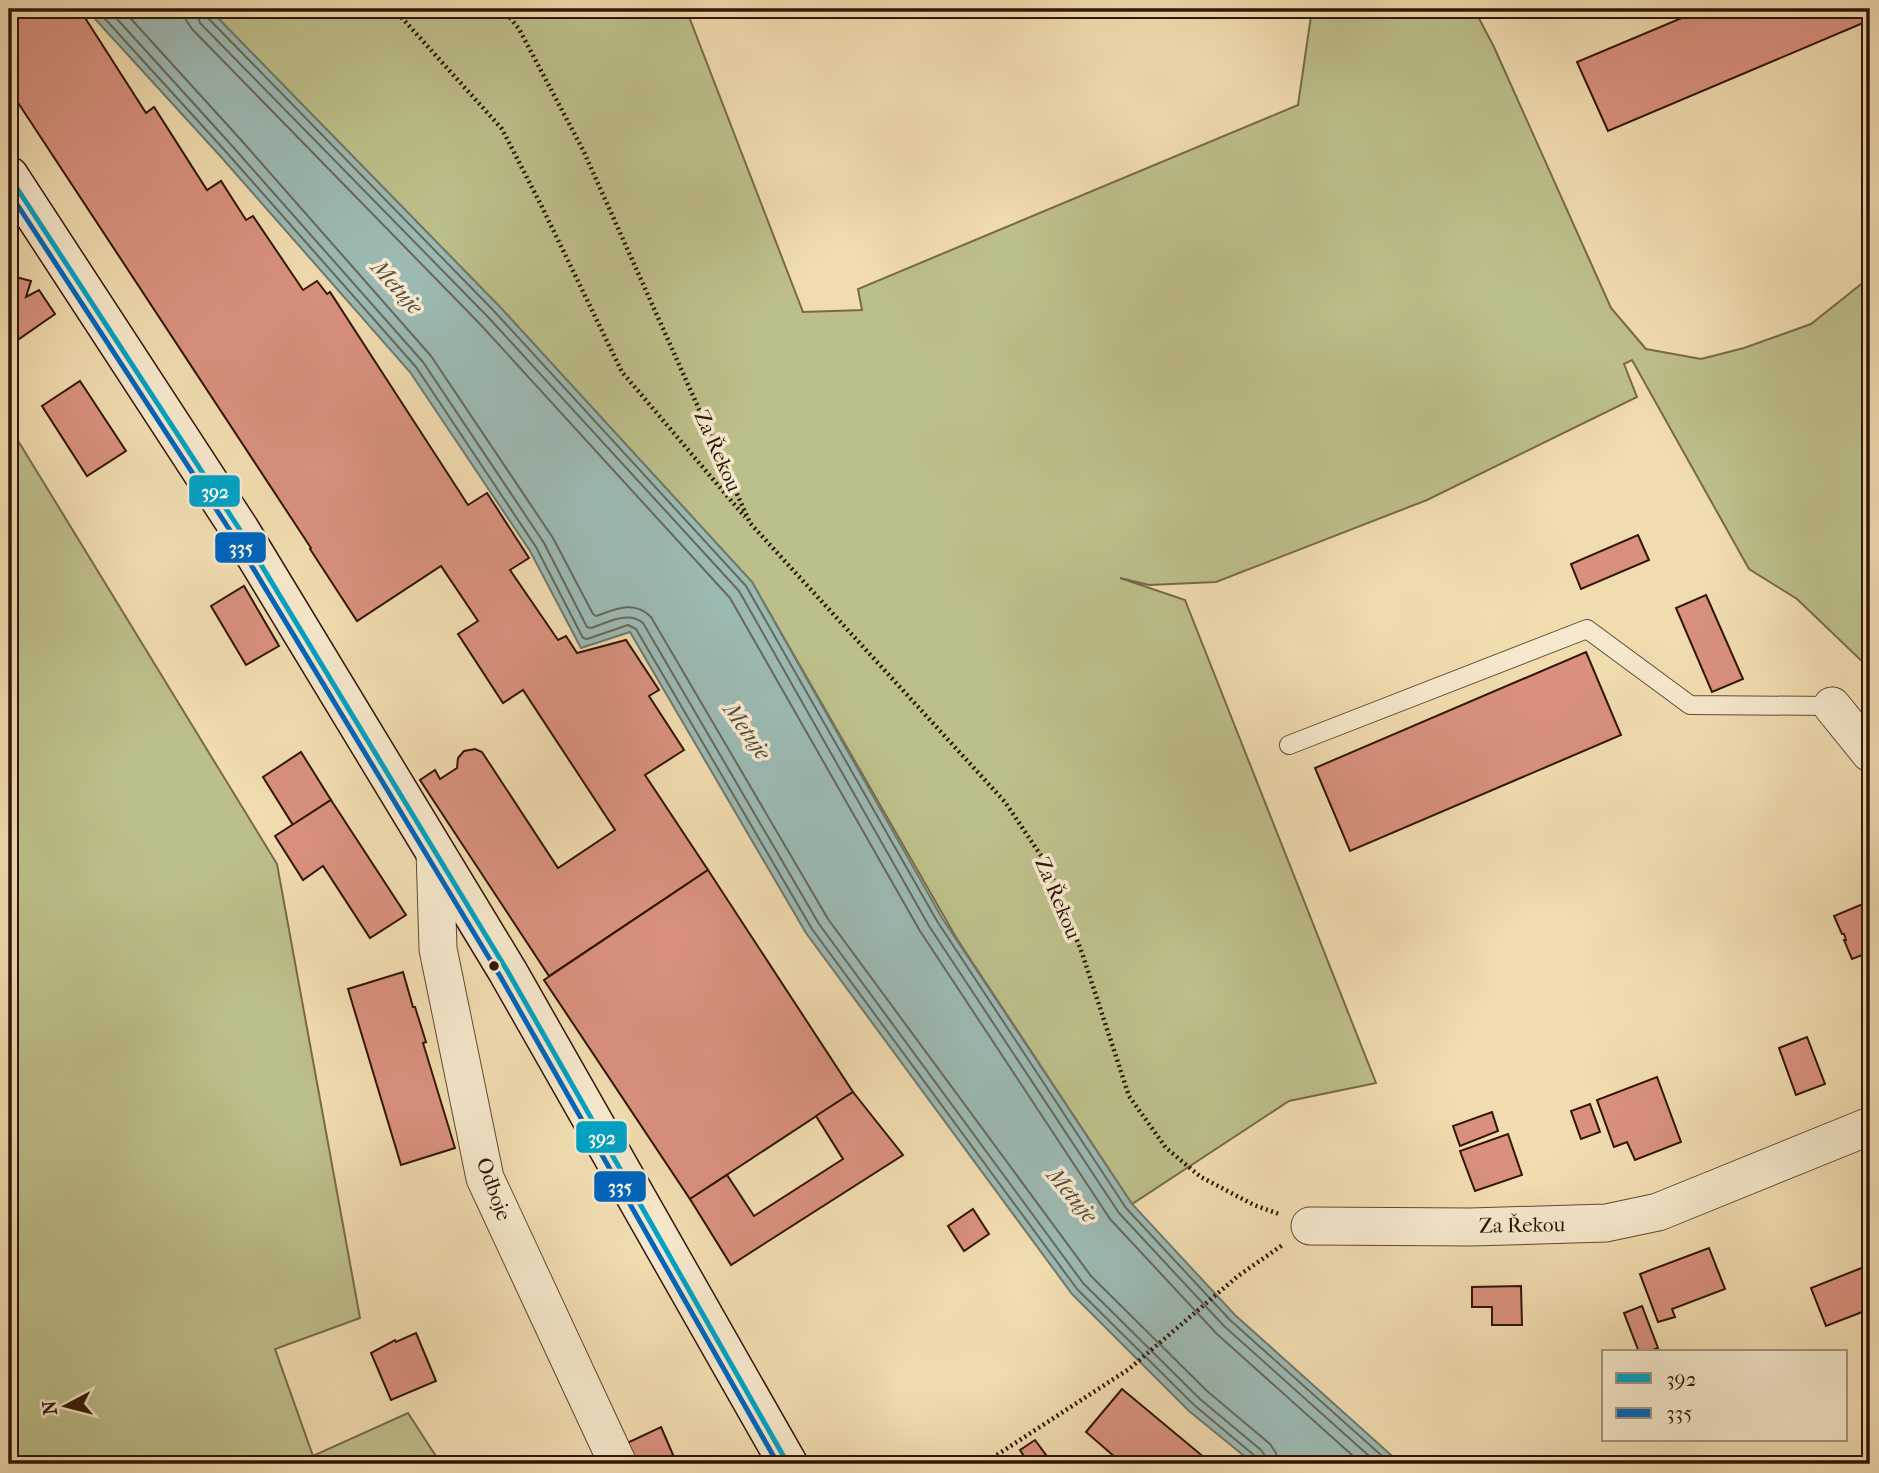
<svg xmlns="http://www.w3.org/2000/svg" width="1879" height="1473" viewBox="0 0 1879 1473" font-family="'IM FELL French Canon',serif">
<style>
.green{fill:#bdbf8a;stroke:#776a48;stroke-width:2}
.water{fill:#9cbab3;stroke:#71786d;stroke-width:2}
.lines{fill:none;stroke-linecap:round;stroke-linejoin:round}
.shore{stroke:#66685c;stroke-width:2}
.building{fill:#d9917e;stroke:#311605;stroke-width:2}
.lane-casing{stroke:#614830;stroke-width:20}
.street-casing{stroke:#614830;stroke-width:39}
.secondary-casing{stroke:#311605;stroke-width:41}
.path{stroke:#311605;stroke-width:4.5;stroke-dasharray:2 3.5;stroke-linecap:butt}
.lane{stroke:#f6e8cc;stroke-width:18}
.street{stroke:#f6e8cc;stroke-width:37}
.secondary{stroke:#f6e8cc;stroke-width:38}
.bus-1-casing{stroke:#f6e8cc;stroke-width:10}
.bus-2-casing{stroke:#f6e8cc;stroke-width:10}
.bus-1{stroke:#02a2c4;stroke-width:5}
.bus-2{stroke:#0065bd;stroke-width:5}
.bus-dot{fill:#311605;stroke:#f6e8cc;stroke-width:2.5}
.labels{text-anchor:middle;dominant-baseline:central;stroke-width:7;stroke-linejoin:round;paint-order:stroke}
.street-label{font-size:21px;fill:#311605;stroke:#f6e8cc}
.water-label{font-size:23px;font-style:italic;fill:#564f42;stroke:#f6e8cc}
.line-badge{stroke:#f6e8cc;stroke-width:2.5}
.badge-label{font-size:19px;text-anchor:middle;font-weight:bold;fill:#fff}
</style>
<rect width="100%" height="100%" fill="#f1dcb0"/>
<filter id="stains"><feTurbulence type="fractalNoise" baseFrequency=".00286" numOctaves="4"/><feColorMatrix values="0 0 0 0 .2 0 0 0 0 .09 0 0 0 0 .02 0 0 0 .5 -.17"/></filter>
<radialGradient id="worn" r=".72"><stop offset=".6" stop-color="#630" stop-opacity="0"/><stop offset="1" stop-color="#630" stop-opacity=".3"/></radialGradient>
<g class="green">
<path d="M209,9H686L803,312L862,310L858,289L1298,105L1312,9H1474L1494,47L1611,308L1646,349L1701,359L1744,348L1811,324L1870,277V669L1797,599L1749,569L1632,360L1624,364L1637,397L1427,500L1216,582L1149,585L1120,578L1185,600L1376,1083L1289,1101L1132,1204L957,939L752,582L499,306Z"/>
<path d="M9,426L277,864L360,1318L275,1349L313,1456L408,1413L441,1464H9Z"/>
</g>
<path class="water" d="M86,9H209L499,306L752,582L942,918L1132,1204L1235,1315L1401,1464H1254L1189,1411L1072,1294L806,933L630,632L581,648L530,551L410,372L222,158Z"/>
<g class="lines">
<g class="shore">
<path d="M96,9L228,154L416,367L536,547L583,638L587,639L628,625L636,629L812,929L1077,1289L1194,1405L1255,1456L1258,1464"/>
<path d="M108,9L234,148L423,362L544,543L587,627L591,628C607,623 628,610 643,623L819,924L1083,1283L1200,1399L1261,1450L1266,1457L1267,1464"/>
<path d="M122,9L242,141L431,356L553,538L593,614L596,616C616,609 634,600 651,617L828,919L1091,1276L1207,1391L1270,1444L1276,1453L1277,1464"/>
<path d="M185,9L186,20L192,29L480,324L730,598L920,931L1110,1219L1217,1334L1362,1464"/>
<path d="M196,9L200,23L488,317L739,591L929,926L1119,1213L1224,1326L1378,1464"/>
<path d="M204,9L207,17L494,311L746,586L937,921L1126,1208L1230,1320L1391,1464"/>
</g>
</g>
<g class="building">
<path d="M9,9H69L72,14L80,10L146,113L154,107L207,190L221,181L246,220L253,216L303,290L317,281L327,294L330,292L468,505L487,493L529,558L510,570L558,640L566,636L577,653L626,640L659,690L649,696L684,750L645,775L708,870L549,976L420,780L435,770L440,779L457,768L458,758L464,751L475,749L482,752L558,868L615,830L523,690L503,703L458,634L478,621L441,566L357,621L310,549L311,548L9,89Z"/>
<path d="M1703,9H1870V20L1608,131L1577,62Z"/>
<path d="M12,276L31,281L26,297L39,290L55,314L9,346V284Z"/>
<path d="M80,381L126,451L87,476L42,406Z"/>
<path d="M1638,535L1649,560L1581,589L1571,564Z"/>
<path d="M244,586L279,646L246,665L211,606Z"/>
<path d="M1706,595L1743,679L1712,692L1676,608Z"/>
<path d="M1586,652L1621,735L1350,851L1315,768Z"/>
<path d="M301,752L331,800L293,825L263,777Z"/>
<path d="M331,800L406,915L370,938L323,866L303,880L275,836Z"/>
<path d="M708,870L853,1092L690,1199L544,980Z"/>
<path d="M1870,901V952L1852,959L1844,940H1846L1844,934H1842L1834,916Z"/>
<path d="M403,972L413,1007H415L426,1042L423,1043L455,1148L401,1165L348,989Z"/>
<path d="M1807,1037L1825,1084L1796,1095L1779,1048Z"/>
<path d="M1657,1077L1681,1142L1635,1160L1627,1142L1614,1147L1597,1100Z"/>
<path d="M853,1092L903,1155L731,1265L690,1199L727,1175L754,1216L843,1159L816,1116Z"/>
<path d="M1590,1104L1600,1132L1581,1139L1571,1111Z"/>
<path d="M1492,1112L1498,1131L1460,1146L1453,1126Z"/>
<path d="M1508,1134L1522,1175L1475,1191L1460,1151Z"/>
<path d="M973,1209L989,1234L964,1251L948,1226Z"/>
<path d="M1709,1248L1725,1289L1672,1309L1675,1317L1658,1322L1640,1274Z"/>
<path d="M1869,1265L1870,1309L1826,1326L1811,1288Z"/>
<path d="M1521,1286L1522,1325H1492V1307H1472V1287Z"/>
<path d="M1642,1306L1658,1348L1647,1352H1639L1624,1313Z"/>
<path d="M416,1333L436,1381L391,1400L371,1353L395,1340L396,1342Z"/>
<path d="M1122,1389L1212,1464H1123L1086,1432Z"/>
<path d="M661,1427L677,1464H634L625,1444Z"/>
<path d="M1035,1440L1046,1455L1029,1464L1020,1450Z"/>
</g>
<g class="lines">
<g class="lane-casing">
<path id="lane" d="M1289,745L1587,629L1690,705L1832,706"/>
</g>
<g class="street-casing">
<g id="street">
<path d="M1832,706L1870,753"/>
<path d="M435,851L438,949L485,1178L618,1464"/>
<path d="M1310,1226L1471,1227L1606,1223L1658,1212L1870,1126"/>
</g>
</g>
<g class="secondary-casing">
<path id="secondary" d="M9,176L240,530L508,972L788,1464"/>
</g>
<g class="path">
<path d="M394,9L502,129L542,207L622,372L745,517"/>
<path d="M503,9L519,29L583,150L750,523L1005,802L1048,866L1082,953L1129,1096L1166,1148L1201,1177L1254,1205L1279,1214"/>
<path d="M983,1464L1129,1369L1238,1276L1284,1244"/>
</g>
<use href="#lane" class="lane"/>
<use href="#street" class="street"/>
<use href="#secondary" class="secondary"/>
<g class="bus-1-casing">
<path id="bus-1" d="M9,176L240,530L508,972L788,1464"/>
</g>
<g class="bus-2-casing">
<path id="bus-2" d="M9,192L233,535L500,976L778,1464"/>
</g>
<use href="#bus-1" class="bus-1"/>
<use href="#bus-2" class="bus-2"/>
</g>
<circle class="bus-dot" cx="494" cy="966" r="6"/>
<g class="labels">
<g class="street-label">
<text transform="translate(718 451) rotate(66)">Za Řekou</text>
<text transform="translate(1058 898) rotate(67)">Za Řekou</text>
<text transform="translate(494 1189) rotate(70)">Odboje</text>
<text transform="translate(1522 1225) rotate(-1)">Za Řekou</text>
</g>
<g class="water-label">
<text transform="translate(397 287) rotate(48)">Metuje</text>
<text transform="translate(747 731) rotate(55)">Metuje</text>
<text transform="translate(1072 1195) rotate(50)">Metuje</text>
</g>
</g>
<g class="line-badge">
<rect x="188" y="474" width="53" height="34" rx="7" fill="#02a2c4"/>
<rect x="214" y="531" width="53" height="33" rx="7" fill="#0065bd"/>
<rect x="575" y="1120" width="53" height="34" rx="7" fill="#02a2c4"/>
<rect x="593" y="1170" width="54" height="33" rx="7" fill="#0065bd"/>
</g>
<g class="badge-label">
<text x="215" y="498">392</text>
<text x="241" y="554">335</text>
<text x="602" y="1144">392</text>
<text x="620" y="1193">335</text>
</g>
<rect width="1879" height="1473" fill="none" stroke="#f1dcb0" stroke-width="35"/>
<rect x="10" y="10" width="1858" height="1452" fill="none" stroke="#311605" stroke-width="3.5"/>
<rect x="18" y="18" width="1844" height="1438" fill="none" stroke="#311605" stroke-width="2"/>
<rect x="1602" y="1350" width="245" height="91" fill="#f6e8cc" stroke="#a7947c" stroke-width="2"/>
<rect x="1616" y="1373" width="35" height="10" fill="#02a2c4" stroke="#a7947c" stroke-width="2"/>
<text x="1666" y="1386" font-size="21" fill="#311605">392</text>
<rect x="1616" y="1408" width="35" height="10" fill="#0065bd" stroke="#a7947c" stroke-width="2"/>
<text x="1666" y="1420" font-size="21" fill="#311605">335</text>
<g transform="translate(66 1406) rotate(263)" stroke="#f6e8cc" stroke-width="5" paint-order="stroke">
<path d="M0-5L12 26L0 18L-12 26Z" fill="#311605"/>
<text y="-10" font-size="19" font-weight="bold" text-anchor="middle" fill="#311605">N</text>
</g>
<rect width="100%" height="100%" filter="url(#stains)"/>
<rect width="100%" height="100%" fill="url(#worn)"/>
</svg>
